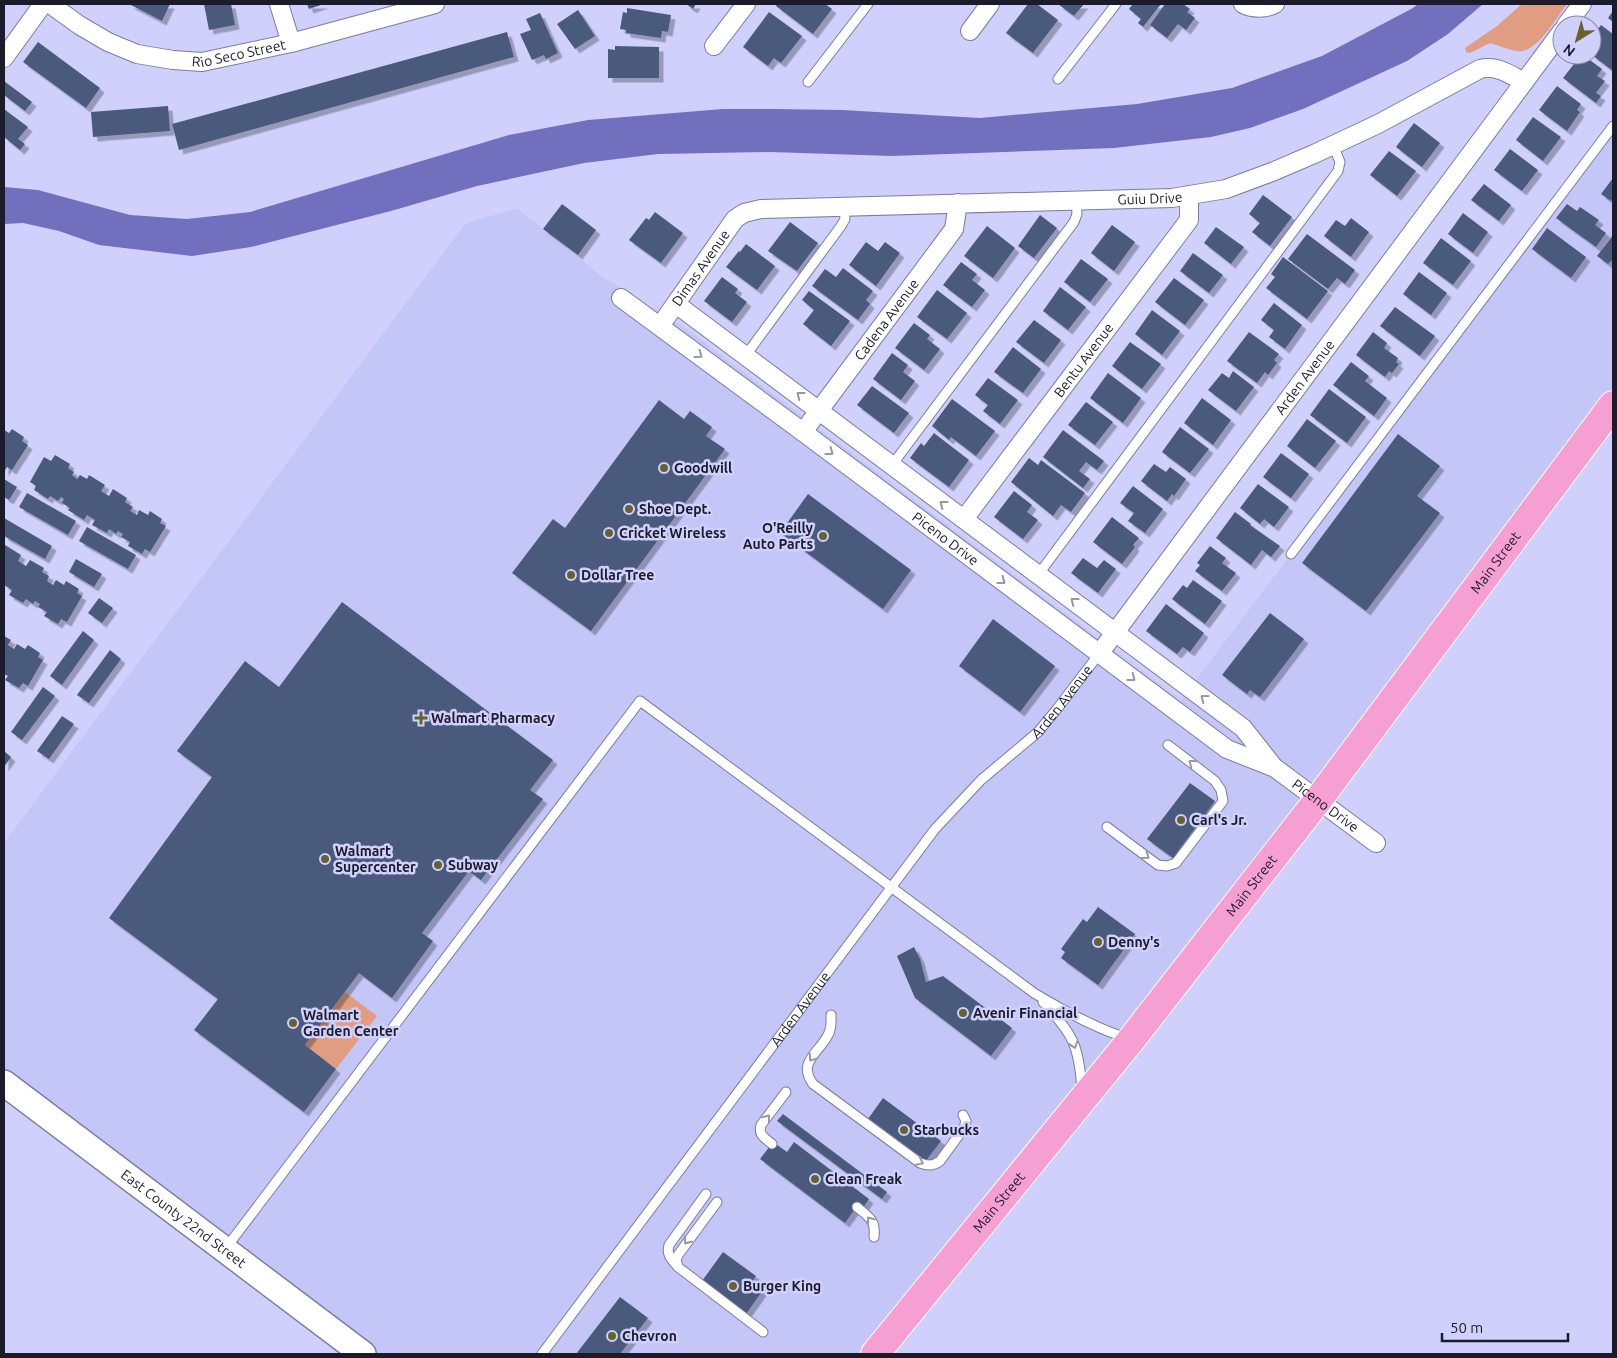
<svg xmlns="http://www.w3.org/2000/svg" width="1617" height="1358" viewBox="0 0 1617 1358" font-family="Ubuntu,sans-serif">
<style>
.built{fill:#c5c6f8}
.green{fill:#e09d81}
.water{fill:#736fbf}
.building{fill:#495a7c;filter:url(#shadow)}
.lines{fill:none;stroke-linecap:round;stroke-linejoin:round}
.lane-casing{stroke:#7b7ca3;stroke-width:11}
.street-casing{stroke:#7b7ca3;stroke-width:20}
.secondary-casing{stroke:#7b7ca3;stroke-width:28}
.highway-casing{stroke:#fff;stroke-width:30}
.lane{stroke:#fff;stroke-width:9}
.street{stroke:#fff;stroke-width:18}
.secondary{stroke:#fff;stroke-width:25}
.highway{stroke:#f69fd2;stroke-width:28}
.oneway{stroke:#98989f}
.poi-dot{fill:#66612d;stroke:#cfd0fb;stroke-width:2}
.labels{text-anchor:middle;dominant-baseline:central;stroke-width:5;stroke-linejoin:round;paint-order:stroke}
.street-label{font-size:14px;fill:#1b1b2a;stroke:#cfd0fb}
.poi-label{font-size:14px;font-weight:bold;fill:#1b1b2a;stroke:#cfd0fb;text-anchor:start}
</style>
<defs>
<filter id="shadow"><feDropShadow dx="4.5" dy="4.5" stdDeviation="0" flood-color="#0004"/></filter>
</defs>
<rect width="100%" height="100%" fill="#cfd0fb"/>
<path class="built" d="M1613,126V405L875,1354H363L4,1083V843L465,224L517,208L600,275L685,328L1181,700Z"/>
<g class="green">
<path d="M1522,4H1567C1556,18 1537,54 1517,51C1508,50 1498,45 1490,43L1470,53L1466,52L1465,48L1497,26Z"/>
<path d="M345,992L377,1016L336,1069L305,1045Z"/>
</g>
<path class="water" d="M1418,4H1483L1448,34L1407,61L1303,109L1250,128L1211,137L1114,148L892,156L770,152L658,154L584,163L477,186L391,211L251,247L192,256L99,245L59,231L23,223L4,224V187L38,190L130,215L187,219L250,212L509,135L588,120L723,109H774L842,110L980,118L1137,104L1232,88L1322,56L1413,8Z"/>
<g class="building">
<path d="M129,4H170L162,21Z"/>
<path d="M204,4H231L235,25L209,30Z"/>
<path d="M307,4H324L309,9Z"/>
<path d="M686,4H696L693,9Z"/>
<path d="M777,4H825L832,9L813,34L776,6Z"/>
<path d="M1028,4H1037L1058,20L1033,53L1006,33Z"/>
<path d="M1058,4H1084L1074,16Z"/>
<path d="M1133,4H1161L1143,27L1138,23L1141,19L1129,9Z"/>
<path d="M1165,4H1183L1190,9L1187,12L1195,18L1186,30L1178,24L1167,38L1150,25Z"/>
<path d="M627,8L671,15L668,32L662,31L661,38L626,33V30L620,29L623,12L627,13Z"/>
<path d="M578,10L595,36L575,49L557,24Z"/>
<path d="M1613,11V22L1608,18Z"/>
<path d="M769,12L802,36L781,63L774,58L768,66L743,47Z"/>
<path d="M540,13L558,53L546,59L544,55L532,60L520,34L531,30L526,19Z"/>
<path d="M1601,25L1613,34V71L1592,55V37Z"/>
<path d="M507,32L514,57L179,150L172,124Z"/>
<path d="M38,42L100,88L86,108L23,62Z"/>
<path d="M615,46L659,47V78H608V49L615,50Z"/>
<path d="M1581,55H1583L1602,69L1597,76L1605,81L1596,93L1601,96L1596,103L1563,78Z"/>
<path d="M4,81L32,102L25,111L4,95Z"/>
<path d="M1557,86L1581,104L1577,110L1580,112L1567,131L1539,110Z"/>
<path d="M168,106L170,131L93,137L91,112Z"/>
<path d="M4,109L28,127L18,139L25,144L20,150L4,137Z"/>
<path d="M1533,117L1561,137L1543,161L1516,140Z"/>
<path d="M1414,123L1440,143L1422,167L1396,147Z"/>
<path d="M1510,149L1538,170L1522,191L1494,170Z"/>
<path d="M1389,151L1416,171L1397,196L1370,175Z"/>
<path d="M1613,178V197L1611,201L1601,194Z"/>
<path d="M1484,184L1511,205L1499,221L1471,200Z"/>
<path d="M1263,195L1292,217L1270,246L1252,232L1260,223L1249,214Z"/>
<path d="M562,204L596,230L578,255L543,229Z"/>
<path d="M1567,204L1577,211L1580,207L1599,220L1595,225L1606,233L1596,247L1556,218Z"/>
<path d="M655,212L683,233L661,263L629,240L646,218L649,220Z"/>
<path d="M1463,213L1488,232L1473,253L1448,234Z"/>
<path d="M1040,215L1057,228L1034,258L1018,246Z"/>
<path d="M1351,218L1369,232L1351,257L1324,236L1336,220L1345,226Z"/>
<path d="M790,222L818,243L797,271L768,251Z"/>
<path d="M1112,225L1135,242L1114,271L1091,253Z"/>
<path d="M987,226L1015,248L993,278L964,256Z"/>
<path d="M1216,227L1244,247L1231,264L1204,243Z"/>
<path d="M1547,228L1586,257L1571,278L1532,249Z"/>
<path d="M1307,234L1355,270L1345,284L1337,278L1328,289L1288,259Z"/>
<path d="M1613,235V259L1608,264L1597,256Z"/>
<path d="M1441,238L1471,261L1453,285L1423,263Z"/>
<path d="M866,242L878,251L885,242L900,253L876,286L849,265Z"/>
<path d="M746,244L775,266L757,290L726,267L739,251L740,252Z"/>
<path d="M1193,253L1223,275L1209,293L1180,271Z"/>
<path d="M1283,257L1328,291L1307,319L1266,288L1275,277L1271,274Z"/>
<path d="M1081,259L1108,279L1090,302L1064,282Z"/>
<path d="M961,262L977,274L972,280L985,290L972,307L943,285Z"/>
<path d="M843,268L873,291L866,300L870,304L858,320L812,286L825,269L836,277Z"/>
<path d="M1419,272L1447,293L1431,315L1403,294Z"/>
<path d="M722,277L738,289L735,293L747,302L732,322L704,301Z"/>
<path d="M1174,278L1204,300L1185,325L1155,302Z"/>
<path d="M1060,287L1086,307L1068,330L1043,311Z"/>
<path d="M937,290L967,313L947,339L917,317Z"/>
<path d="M809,291L850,321L831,346L803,324L814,310L802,300Z"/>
<path d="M1274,303L1302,325L1285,349L1269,337L1274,330L1261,320Z"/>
<path d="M1395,307L1435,336L1420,356L1380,326Z"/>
<path d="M1152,310L1180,331L1162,355L1135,334Z"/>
<path d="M1034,320L1061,340L1044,363L1016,342Z"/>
<path d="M914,323L930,335L927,339L940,349L924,370L895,348Z"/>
<path d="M1249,332L1279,354L1274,360L1277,363L1268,375L1265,372L1257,383L1227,361Z"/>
<path d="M1373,332L1387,343L1384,348L1398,358L1396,362L1399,364L1392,373L1389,371L1385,377L1356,355Z"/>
<path d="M1130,342L1161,364L1142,389L1112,366Z"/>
<path d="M1013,347L1041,369L1023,393L994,372Z"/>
<path d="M892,353L908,365L903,372L915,381L901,400L873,379Z"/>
<path d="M1351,362L1369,376L1365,381L1387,398L1374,416L1333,385Z"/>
<path d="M1233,371L1254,387L1236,411L1208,390L1222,373L1229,378Z"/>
<path d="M1108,373L1141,398L1123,423L1090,398Z"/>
<path d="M988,378L1018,400L1000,424L983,411L988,405L975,395Z"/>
<path d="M872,386L909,413L894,433L857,405Z"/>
<path d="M1329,389L1366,417L1347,443L1310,415Z"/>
<path d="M1202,398L1231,420L1213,445L1184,423Z"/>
<path d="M952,399L995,431L976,456L951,437L949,440L932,426Z"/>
<path d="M659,400L684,419L690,411L712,427L706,436L725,449L591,631L512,573L553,519L565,528Z"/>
<path d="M1086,402L1113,422L1095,445L1068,425Z"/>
<path d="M1307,419L1336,441L1315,468L1287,446Z"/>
<path d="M1180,427L1209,449L1190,473L1162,452Z"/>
<path d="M12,429L24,437L22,441L28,445L12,470L7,467L4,472V430L9,433Z"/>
<path d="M1063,430L1104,461L1097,470L1086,462L1079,471L1090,479L1083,488L1043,457Z"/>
<path d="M934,433L969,460L949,487L910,458L921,443L924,446Z"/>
<path d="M1398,434L1440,466L1417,496L1440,513L1366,611L1302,563Z"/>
<path d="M1281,453L1309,474L1291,498L1263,477Z"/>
<path d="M55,455L70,464L68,468L74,472L72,475L77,479L80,475L87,479L89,475L105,485L101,491L109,496L113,489L127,498L125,502L133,507L130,511L137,515L139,510L148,515L150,511L162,519L160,523L166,526L150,552L145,549L142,554L128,546L130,542L121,537L123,534L118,531L116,534L109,529L107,533L92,525L95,520L87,515L84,520L68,510L70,508L62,503L64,499L61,497L58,501L50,496L48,499L34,490L36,486L30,482L44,457L51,461Z"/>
<path d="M1029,458L1038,465L1041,460L1085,493L1071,512L1061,505L1053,516L1011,482Z"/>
<path d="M1154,464L1166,472L1170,467L1186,479L1174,496L1172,494L1167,501L1141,481Z"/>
<path d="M4,479L17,487L9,500L4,497Z"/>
<path d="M1258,484L1289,507L1274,527L1264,519L1260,524L1240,508Z"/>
<path d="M1133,486L1163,509L1145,533L1128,521L1134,513L1120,503Z"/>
<path d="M1014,491L1032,505L1027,512L1038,520L1023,539L994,517Z"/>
<path d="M27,493L76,521L68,535L19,507Z"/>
<path d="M808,494L911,570L883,609L780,533Z"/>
<path d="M1235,512L1251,524L1250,525L1280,546L1271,557L1262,550L1251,565L1216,538Z"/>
<path d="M1112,517L1139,538L1133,545L1135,547L1122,564L1093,542Z"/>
<path d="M4,518L52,546L45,559L4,536Z"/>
<path d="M87,527L136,555L128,569L79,541Z"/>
<path d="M5,545L21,555L18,561L26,566L30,560L44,568L42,572L49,576L47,581L53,585L56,580L64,585L66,581L79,589L77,593L82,596L67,622L61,619L58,624L44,616L47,612L38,607L40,604L35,601L33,604L26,599L23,603L9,595L12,590L4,585V548Z"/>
<path d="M1210,546L1226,558L1222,563L1236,573L1222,591L1195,571L1200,565L1197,563Z"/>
<path d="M1083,558L1097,568L1104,560L1116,569L1098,593L1071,573Z"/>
<path d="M76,559L102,574L94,587L69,572Z"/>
<path d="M1193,580L1222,601L1205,624L1172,599L1183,585L1187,588Z"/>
<path d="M99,598L113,608L102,623L88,613Z"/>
<path d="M342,602L553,760L530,790L543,799L481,880L469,871L422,933L433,941L392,998L359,973L305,1045L336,1069L304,1112L194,1030L218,999L109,918L212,777L177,751L245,661L279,687Z"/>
<path d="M1166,604L1204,633L1190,652L1183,647L1177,654L1146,631Z"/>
<path d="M1270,613L1304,639L1260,697L1250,690L1247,694L1222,675Z"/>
<path d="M993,619L1055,666L1020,712L959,666Z"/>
<path d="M83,631L94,640L62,685L50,676Z"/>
<path d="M4,636L11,640L8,645L14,649L17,644L25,649L28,645L40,653L38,657L43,660L28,686L23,683L19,688L5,680L8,676L4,674Z"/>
<path d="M110,650L121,659L89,703L77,695Z"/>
<path d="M43,687L55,696L22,740L11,732Z"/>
<path d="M62,716L74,724L49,759L37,751Z"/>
<path d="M4,751L11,757L4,767Z"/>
<path d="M1190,783L1215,801L1173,858L1147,839Z"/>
<path d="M1098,907L1135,934L1098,985L1061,958L1065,952L1061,949L1083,919L1087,922Z"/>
<path d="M914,947L920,959L926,982L943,976L1012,1028L991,1056L915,998L897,956Z"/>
<path d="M883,1098L941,1141L925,1162L868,1119Z"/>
<path d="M783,1114L887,1192L882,1199L777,1121Z"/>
<path d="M773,1142L787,1152L794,1142L869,1199L862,1209L857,1206L845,1223L760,1159Z"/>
<path d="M723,1252L756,1276L752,1282L763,1290L746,1314L702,1281Z"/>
<path d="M620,1297L648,1318L620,1354H576Z"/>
</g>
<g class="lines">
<g class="lane-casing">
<g id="lane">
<path d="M1058,79L1116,4"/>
<path d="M808,82L868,4"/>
<path d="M746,355L841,226L845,219L844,207"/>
<path d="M892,465L1074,222L1077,214L1076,200"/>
<path d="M1291,554L1613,126"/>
<path d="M1038,575L1338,171L1340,162L1333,145"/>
<path d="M1107,827L1158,865L1167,866L1176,863L1223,801L1221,790L1215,781L1168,745"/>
<path d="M1043,1002C1073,1034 1079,1045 1082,1090"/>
<path d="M831,1015C831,1022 832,1028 828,1035C819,1053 797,1062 813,1084L920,1163C928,1166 933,1166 940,1161L964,1128L966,1121L963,1115"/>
<path d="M772,1144C765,1138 758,1135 761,1125L786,1092"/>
<path d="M717,1202L678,1255L676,1260L678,1267L763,1332"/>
<path d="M857,1207C869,1217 876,1220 874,1237"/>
<path d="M226,1248L640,701L1034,993C1064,1011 1095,1028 1129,1039"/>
<path d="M678,1267C672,1260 666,1255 669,1245L706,1194"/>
<path id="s1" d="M542,1354L935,829L981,780L1038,732L1057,709L1099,654"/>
</g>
</g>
<g class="street-casing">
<g id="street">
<path id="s2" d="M50,4L79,25L108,42L137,54L173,60L202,62L291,43L435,4"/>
<path d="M279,4L291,43"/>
<path d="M1243,4C1252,9 1266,9 1275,4"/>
<path d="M1566,25L1582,4"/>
<path d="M970,31L990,4"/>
<path d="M714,46L746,4"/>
<path d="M4,58L43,4"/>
<path id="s3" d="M621,298L803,432L1227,749L1275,768L1376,843"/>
<path d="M676,304L1243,728L1273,766"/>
<path id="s4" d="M660,326L735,219L744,213L761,209L1172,198L1226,189L1272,172L1314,154L1378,124L1480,69C1497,65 1509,74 1524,82"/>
<path id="s5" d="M803,432L954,229L958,203"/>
<path id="s6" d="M964,519L1189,220V195"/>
<path id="s7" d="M1099,654L1562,31"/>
</g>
</g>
<g class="secondary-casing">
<g id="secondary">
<path id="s8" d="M4,1083L363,1354"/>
</g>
</g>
<g class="highway-casing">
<g id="highway">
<path id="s9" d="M875,1354L1131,1040L1318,800L1613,405"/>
</g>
</g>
<use href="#lane" class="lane"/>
<use href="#street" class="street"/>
<use href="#secondary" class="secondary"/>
<use href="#highway" class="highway"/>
</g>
<defs><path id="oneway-chevron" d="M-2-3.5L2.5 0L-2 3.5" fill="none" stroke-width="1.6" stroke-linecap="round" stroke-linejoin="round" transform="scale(1.25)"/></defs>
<g class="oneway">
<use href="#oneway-chevron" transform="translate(699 355) rotate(36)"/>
<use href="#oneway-chevron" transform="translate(800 395) rotate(-143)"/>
<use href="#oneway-chevron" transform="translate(830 452) rotate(37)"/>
<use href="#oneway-chevron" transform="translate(943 504) rotate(-143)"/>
<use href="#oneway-chevron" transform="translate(1002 581) rotate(37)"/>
<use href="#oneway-chevron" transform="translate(1074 601) rotate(-143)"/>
<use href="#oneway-chevron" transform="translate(1132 678) rotate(37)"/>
<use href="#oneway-chevron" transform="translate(1204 698) rotate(-143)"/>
<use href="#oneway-chevron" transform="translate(1192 763) rotate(-143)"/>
<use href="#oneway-chevron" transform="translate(1146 856) rotate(36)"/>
<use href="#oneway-chevron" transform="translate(1074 1045) rotate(71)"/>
<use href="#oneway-chevron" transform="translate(812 1058) rotate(124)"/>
<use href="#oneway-chevron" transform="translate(767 1118) rotate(-53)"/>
<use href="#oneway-chevron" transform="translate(920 1162) rotate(26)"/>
<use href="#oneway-chevron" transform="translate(870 1220) rotate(-127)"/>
<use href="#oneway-chevron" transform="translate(687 1241) rotate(126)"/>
</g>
<g class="poi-dot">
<circle cx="664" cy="468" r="5"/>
<circle cx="629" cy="509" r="5"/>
<circle cx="609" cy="533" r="5"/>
<circle cx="823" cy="536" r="5"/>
<circle cx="571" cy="575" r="5"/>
<path d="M418.5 710.5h5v5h5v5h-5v5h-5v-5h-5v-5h5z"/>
<circle cx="1181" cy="820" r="5"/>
<circle cx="325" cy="859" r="5"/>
<circle cx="438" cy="865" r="5"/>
<circle cx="1098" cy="942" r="5"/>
<circle cx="963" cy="1013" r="5"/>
<circle cx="293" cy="1023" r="5"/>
<circle cx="904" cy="1130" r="5"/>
<circle cx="815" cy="1179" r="5"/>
<circle cx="733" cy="1286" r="5"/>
<circle cx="612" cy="1336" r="5"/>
</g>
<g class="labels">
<g class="street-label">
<text stroke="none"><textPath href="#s2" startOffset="204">Rio Seco Street</textPath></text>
<text stroke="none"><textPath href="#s4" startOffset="548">Guiu Drive</textPath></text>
<text stroke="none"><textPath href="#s4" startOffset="71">Dimas Avenue</textPath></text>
<text stroke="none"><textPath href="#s5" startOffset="140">Cadena Avenue</textPath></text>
<text stroke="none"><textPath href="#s6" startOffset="199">Bentu Avenue</textPath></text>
<text stroke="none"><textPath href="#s7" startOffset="345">Arden Avenue</textPath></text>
<text stroke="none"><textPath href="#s3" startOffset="404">Piceno Drive</textPath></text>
<text stroke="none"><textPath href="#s9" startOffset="1006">Main Street</textPath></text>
<text stroke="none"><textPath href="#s1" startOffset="836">Arden Avenue</textPath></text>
<text stroke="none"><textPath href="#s3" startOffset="870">Piceno Drive</textPath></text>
<text stroke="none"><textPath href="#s9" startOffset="601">Main Street</textPath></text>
<text stroke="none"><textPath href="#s1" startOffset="431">Arden Avenue</textPath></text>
<text stroke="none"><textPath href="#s9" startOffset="196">Main Street</textPath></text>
<text stroke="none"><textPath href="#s8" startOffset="225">East County 22nd Street</textPath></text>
</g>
<g class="poi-label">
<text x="674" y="468">Goodwill</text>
<text x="639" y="509">Shoe Dept.</text>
<text x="813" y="528" text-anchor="end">O'Reilly<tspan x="813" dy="16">Auto Parts</tspan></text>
<text x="619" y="533">Cricket Wireless</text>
<text x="581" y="575">Dollar Tree</text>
<text x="431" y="718">Walmart Pharmacy</text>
<text x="1191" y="820">Carl's Jr.</text>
<text x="335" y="851">Walmart<tspan x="335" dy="16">Supercenter</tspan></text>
<text x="448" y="865">Subway</text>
<text x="1108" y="942">Denny's</text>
<text x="973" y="1013">Avenir Financial</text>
<text x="303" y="1015">Walmart<tspan x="303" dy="16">Garden Center</tspan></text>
<text x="914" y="1130">Starbucks</text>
<text x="825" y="1179">Clean Freak</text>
<text x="743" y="1286">Burger King</text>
<text x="622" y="1336">Chevron</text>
</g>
</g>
<rect width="1617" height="1358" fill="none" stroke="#1b1b2a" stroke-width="10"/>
<g transform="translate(1577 40) rotate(217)"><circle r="24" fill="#cfd0fb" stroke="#8788a7"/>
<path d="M0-4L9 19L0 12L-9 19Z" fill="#66612d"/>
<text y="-8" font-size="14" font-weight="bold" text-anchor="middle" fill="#1b1b2a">N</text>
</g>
<path d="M1442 1333v8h126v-8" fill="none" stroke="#1b1b2a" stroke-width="2.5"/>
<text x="1450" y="1333" font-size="15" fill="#1b1b2a" stroke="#cfd0fb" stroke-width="4" paint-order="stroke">50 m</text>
</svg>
